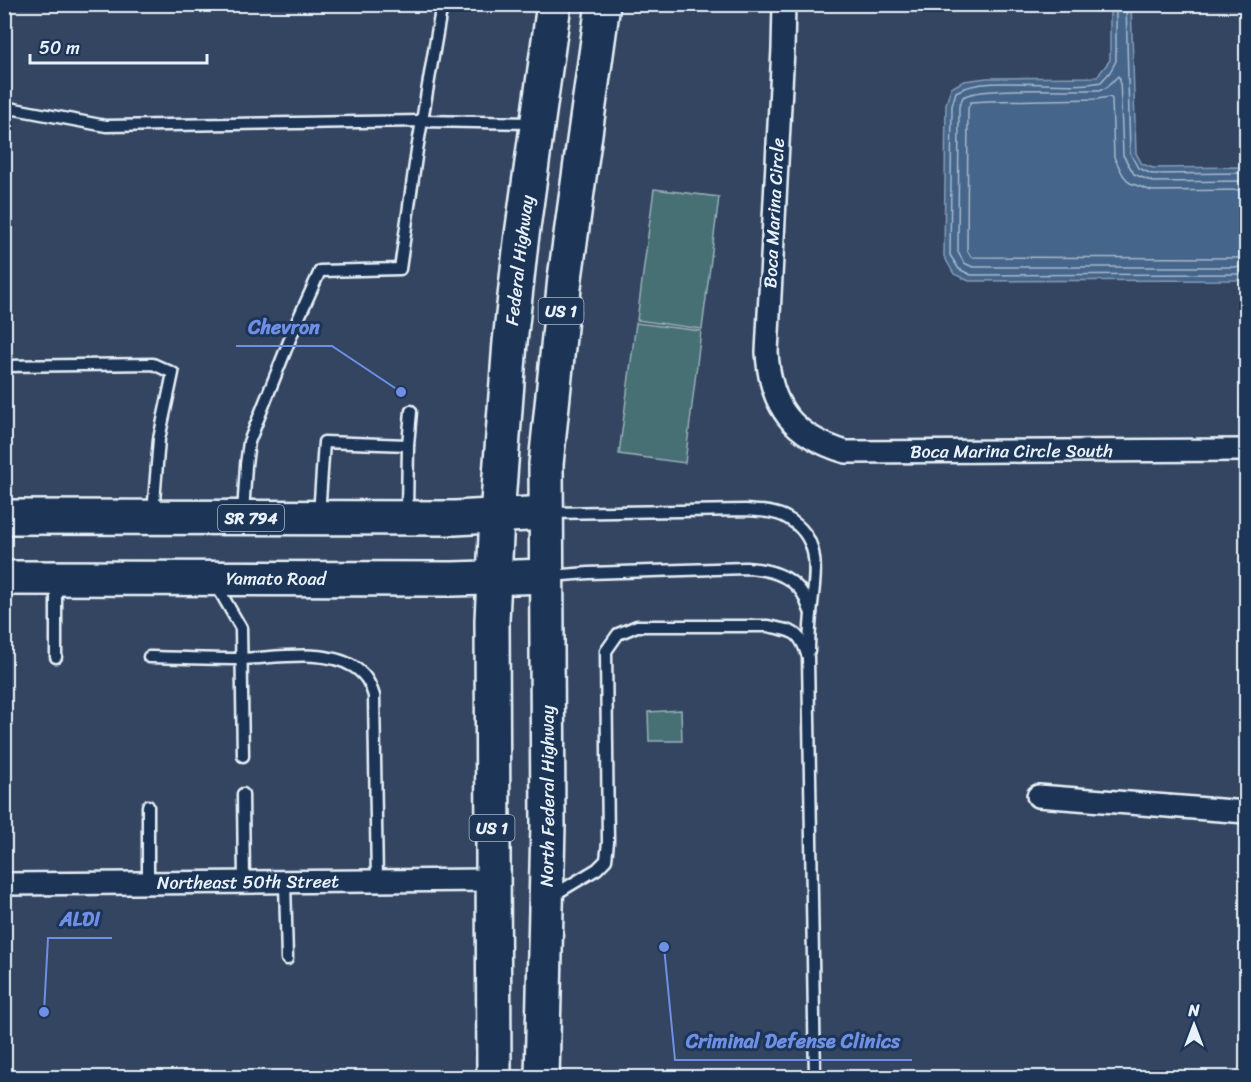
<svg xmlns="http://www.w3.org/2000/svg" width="1251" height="1082" viewBox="0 0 1251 1082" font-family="Sriracha,sans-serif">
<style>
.green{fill:#477075;stroke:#98b0b6;stroke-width:1.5}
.water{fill:#45658a;stroke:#869db6;stroke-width:1.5}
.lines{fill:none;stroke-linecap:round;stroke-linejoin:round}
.shore{stroke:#a7b9cc;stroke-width:1.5}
.lane-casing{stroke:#e8f1f8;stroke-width:15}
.street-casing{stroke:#e8f1f8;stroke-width:26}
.primary-casing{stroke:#e8f1f8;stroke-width:38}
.lane{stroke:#1d3557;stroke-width:10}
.street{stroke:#1d3557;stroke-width:21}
.primary{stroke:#1d3557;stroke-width:33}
.labels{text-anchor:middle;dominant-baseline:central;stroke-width:6;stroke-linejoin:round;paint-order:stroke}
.shield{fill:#1d3557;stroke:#abb9c8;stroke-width:1.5}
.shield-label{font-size:16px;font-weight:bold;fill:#e8f1f8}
.street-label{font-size:18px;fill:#e8f1f8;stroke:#1d3557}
.leader{fill:none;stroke:#6e8fe5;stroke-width:2}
.callout-dot{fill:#6e8fe5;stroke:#1d3557;stroke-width:2}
.callout-label{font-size:20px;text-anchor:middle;font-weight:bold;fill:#6e8fe5;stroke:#1d3557;stroke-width:6;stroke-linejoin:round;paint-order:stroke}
</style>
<rect width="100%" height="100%" fill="#344562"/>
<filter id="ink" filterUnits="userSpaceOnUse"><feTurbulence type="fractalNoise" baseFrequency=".0167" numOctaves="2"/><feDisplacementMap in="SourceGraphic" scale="12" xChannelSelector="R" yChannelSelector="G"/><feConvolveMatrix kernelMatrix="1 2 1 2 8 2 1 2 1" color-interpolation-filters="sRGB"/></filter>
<g filter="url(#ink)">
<g class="green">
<path d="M654,189L719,197L702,329L637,320Z"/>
<path d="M636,323L701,331L685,463L619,454Z"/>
<path d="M681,710L682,741H649L648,712Z"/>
</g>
<path class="water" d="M1110,5H1131L1136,153L1142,164L1153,168L1246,167V280L969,281L954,274L944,256L946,104L951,88L964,81L987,78L1097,77L1110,60Z"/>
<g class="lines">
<g class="shore">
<path d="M1116,4V61L1110,72L1101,82C1063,91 987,73 956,92L952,106L950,255L959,269L971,275L1246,274"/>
<path d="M1126,4L1130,153L1138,168L1152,174L1246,173"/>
<path d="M1246,181L1153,182L1134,174L1123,155L1120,79L1118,76L1106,88L1099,90C1072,91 980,86 963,97L959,107L958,252L964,263L973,267H1246"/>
<path d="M1246,190L1152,191L1130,183L1123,175L1114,157L1112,99L1110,97L1097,99L989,101L971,102L968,108L967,250L971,257L1246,258"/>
</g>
<g class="lane-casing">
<g id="lane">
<path d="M4,107L106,126L422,121L533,123"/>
<path d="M4,366L153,364L173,373L159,439L153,514"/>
<path d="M407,513L408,445"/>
<path d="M549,513L746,510C759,511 775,511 787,518C825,539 814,579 811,614C810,626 809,639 809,651"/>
<path d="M243,514L246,465L249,442L296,324L320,271L400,269L417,150L442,4"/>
<path d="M319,515L324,442L408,445L411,411"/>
<path d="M550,576L589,573L746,568C767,569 791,575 803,594C806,600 808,607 811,613"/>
<path d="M56,581V657"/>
<path d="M215,583L241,628L243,756"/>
<path d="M149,657C180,658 210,659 241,659C274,658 325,648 354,667C366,675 370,683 374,696L377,881"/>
<path d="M243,794L244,882"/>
<path d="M285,882L287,959"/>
<path d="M148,883V806"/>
<path d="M552,896L597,869L606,860L608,842L606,651L618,634L637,626H768C795,632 799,630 808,657L815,1078"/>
</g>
</g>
<g class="street-casing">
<g id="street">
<path id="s1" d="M784,4L783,49L767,352C770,407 793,436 846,452L1246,450"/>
<path d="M1038,796L1246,812"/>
<path id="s2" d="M4,884L492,880"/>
</g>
</g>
<g class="primary-casing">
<g id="primary">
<path d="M4,517L455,518L546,513"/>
<path id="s3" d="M4,578L453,579L547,576"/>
<path id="s4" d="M494,1078L492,620L497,516L510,342L521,242L554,4"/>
<path id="s5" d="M542,1078L548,825L546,464L565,278L603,4"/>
</g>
</g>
<use href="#lane" class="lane"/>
<use href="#street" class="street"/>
<use href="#primary" class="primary"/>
</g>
</g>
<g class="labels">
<g class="shield">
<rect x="538.5" y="298" width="45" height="26" rx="4.5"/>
<rect x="218" y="505" width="66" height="26" rx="4.5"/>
<rect x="469.5" y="815" width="45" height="26" rx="4.5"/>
</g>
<g class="shield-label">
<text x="561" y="311">US 1</text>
<text x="251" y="518">SR 794</text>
<text x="492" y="828">US 1</text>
</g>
<g class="street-label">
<text transform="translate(774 213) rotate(-87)">Boca Marina Circle</text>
<text stroke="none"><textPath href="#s4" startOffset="819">Federal Highway</textPath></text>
<text stroke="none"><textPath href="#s1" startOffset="652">Boca Marina Circle South</textPath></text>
<text stroke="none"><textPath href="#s3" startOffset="272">Yamato Road</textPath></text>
<text stroke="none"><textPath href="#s5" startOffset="282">North Federal Highway</textPath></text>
<text stroke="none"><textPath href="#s2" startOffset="244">Northeast 50th Street</textPath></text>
</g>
</g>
<path class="leader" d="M401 392L332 346H236M44 1012L48 938H112M664 947L675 1060H912"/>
<g class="callout-dot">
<circle cx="401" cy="392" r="6"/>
<circle cx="44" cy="1012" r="6"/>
<circle cx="664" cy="947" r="6"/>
</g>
<g class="callout-label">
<text x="284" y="334">Chevron</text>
<text x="80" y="926">ALDI</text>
<text x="793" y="1048">Criminal Defense Clinics</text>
</g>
<rect width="1251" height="1082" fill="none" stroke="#1d3557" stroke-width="24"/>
<rect x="12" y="12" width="1227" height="1058" fill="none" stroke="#e8f1f8" stroke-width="2" filter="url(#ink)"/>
<g transform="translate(1194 1025)" stroke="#1d3557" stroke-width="4.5" paint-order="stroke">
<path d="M0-4.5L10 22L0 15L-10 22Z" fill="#e8f1f8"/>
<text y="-9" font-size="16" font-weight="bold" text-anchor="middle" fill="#e8f1f8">N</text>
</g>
<path d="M30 54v9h177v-9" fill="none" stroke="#e8f1f8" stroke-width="3"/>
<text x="39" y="54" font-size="18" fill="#e8f1f8" stroke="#1d3557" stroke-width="4.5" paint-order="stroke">50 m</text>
</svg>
